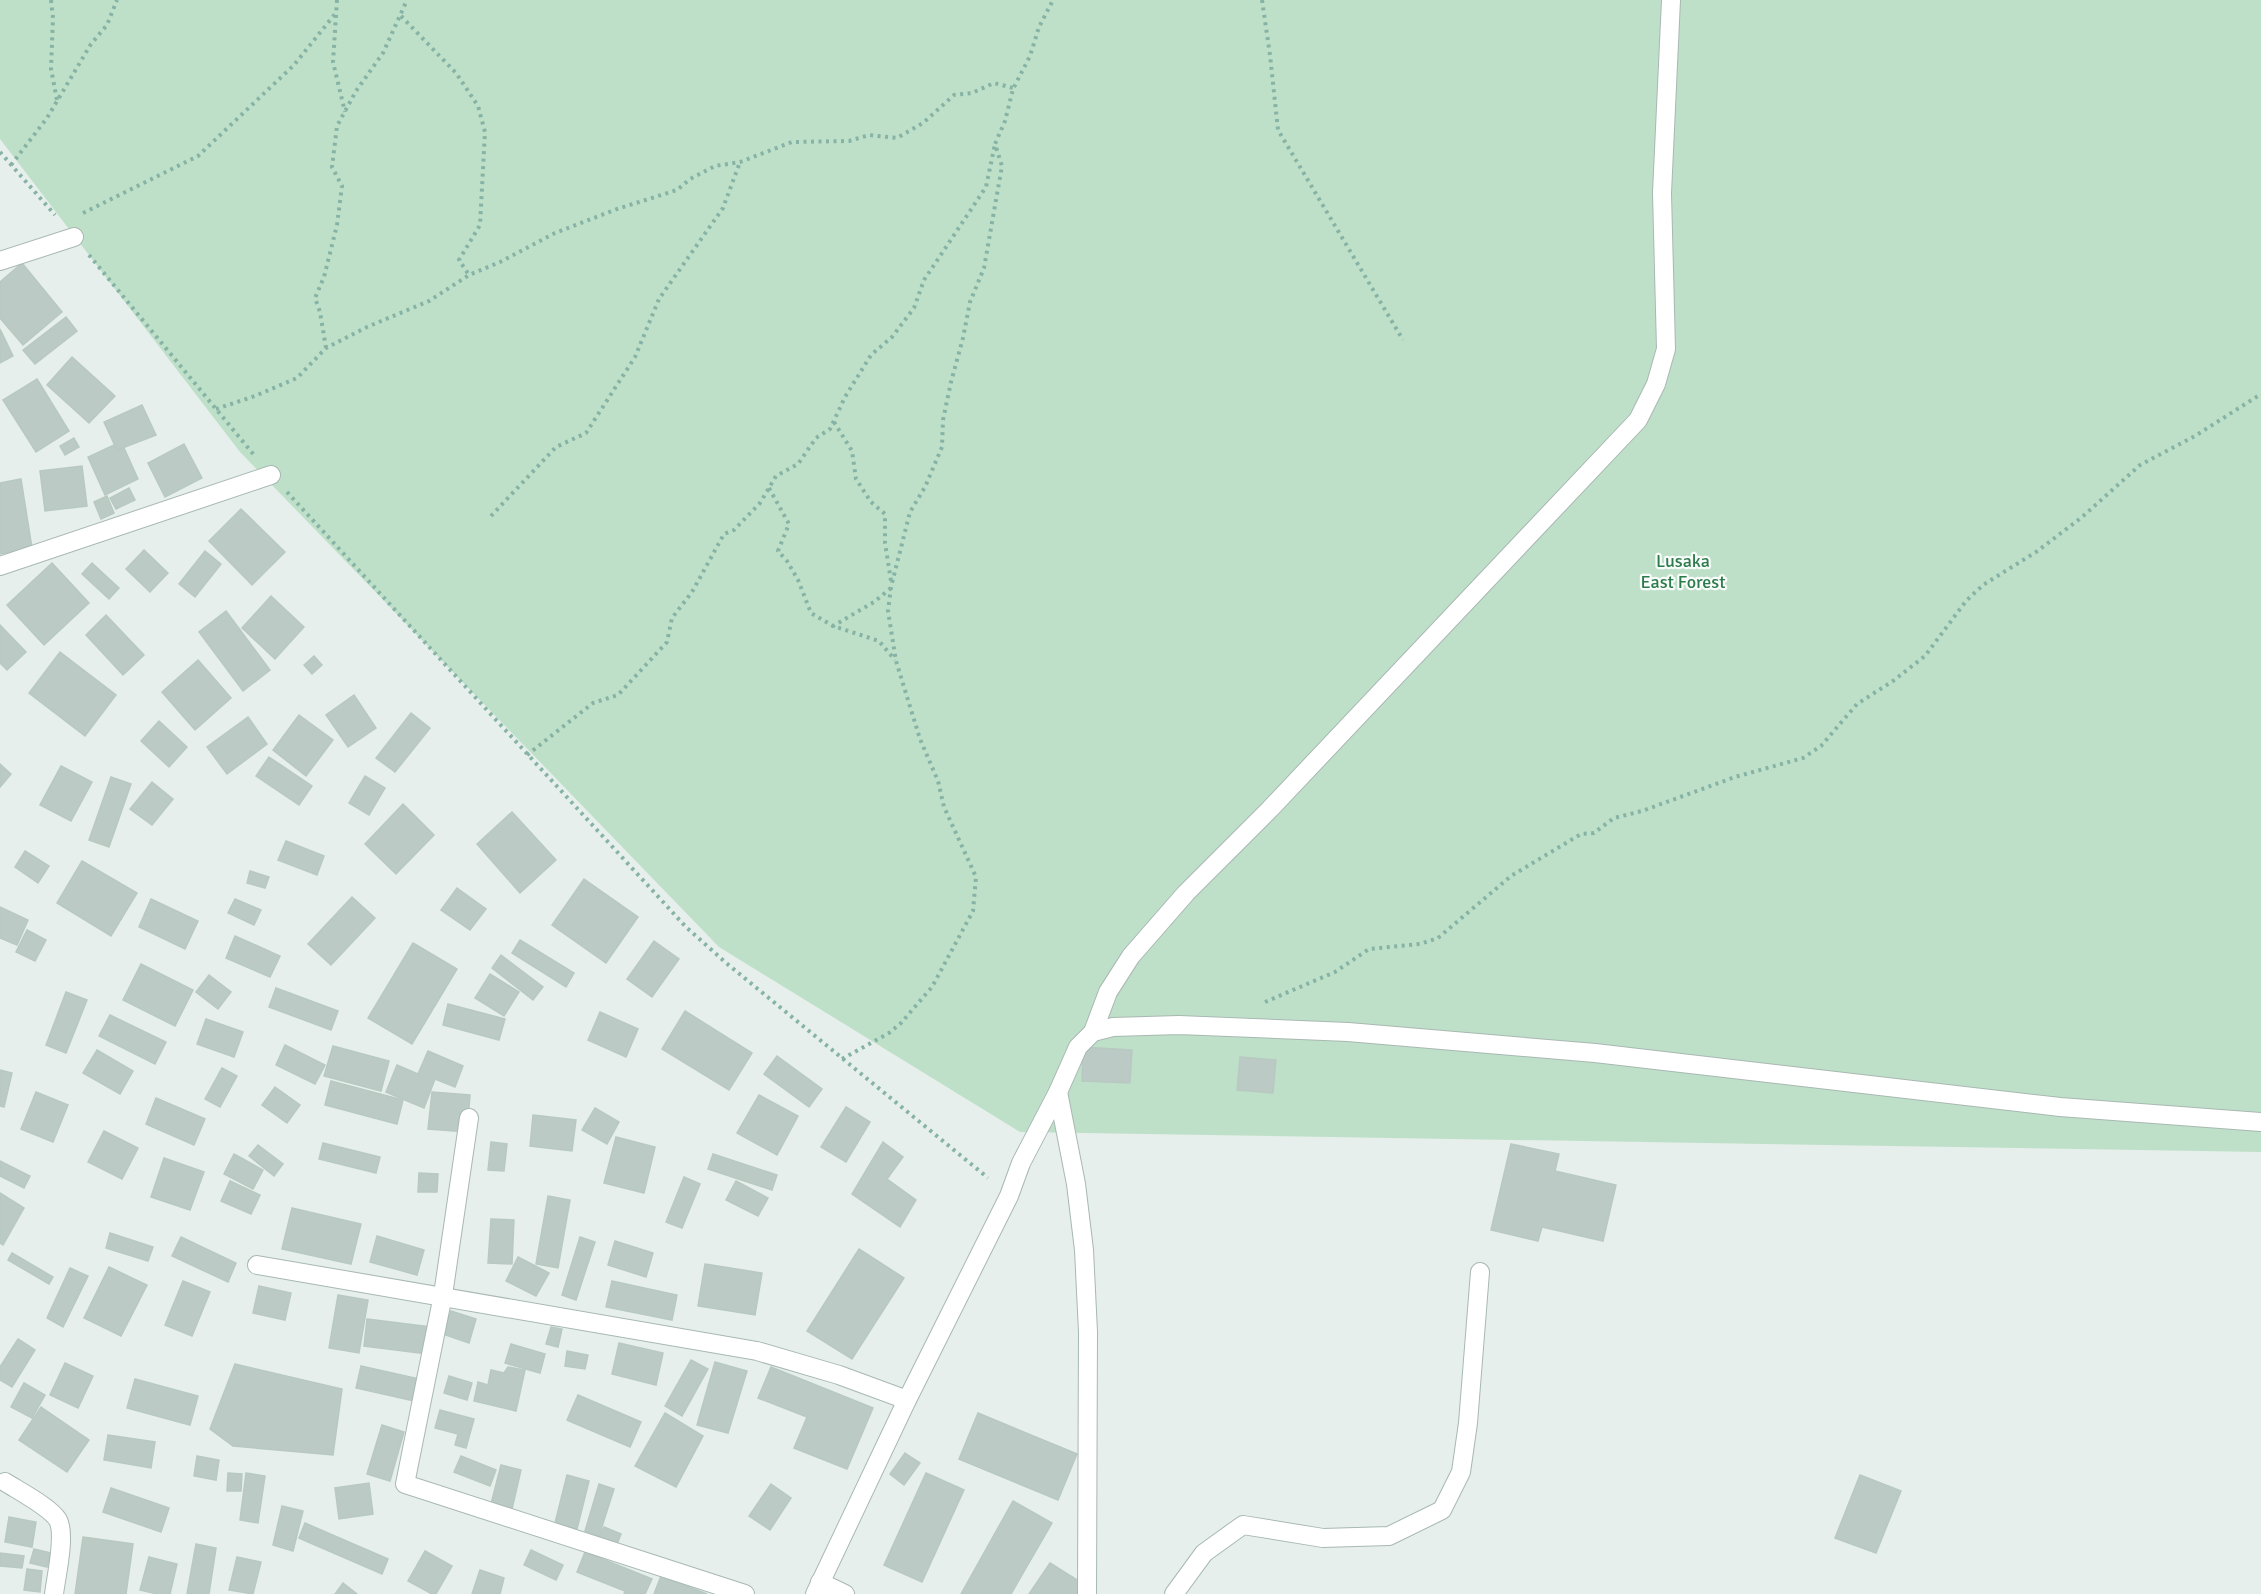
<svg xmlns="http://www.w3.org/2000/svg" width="2261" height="1594" viewBox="0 0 2261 1594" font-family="Signika,sans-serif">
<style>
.green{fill:#bfe0c8}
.building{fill:#bbcac4;stroke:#b8c9c2;stroke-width:1.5}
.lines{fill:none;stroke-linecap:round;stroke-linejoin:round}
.minor-casing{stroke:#a8b8b2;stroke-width:20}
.path{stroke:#86b3a5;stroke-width:4;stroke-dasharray:3 4.5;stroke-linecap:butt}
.minor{stroke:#fff;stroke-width:18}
.labels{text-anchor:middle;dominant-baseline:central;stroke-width:4.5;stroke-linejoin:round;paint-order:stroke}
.park-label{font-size:18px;fill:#2d7a4b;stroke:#f7fbf9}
</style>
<rect width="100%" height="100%" fill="#e6efeb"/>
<path class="green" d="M0,0H2261V1152L1020,1132L719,947L240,452L0,139Z"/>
<g class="building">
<path d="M22,263L62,312L23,345L0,318V282Z"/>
<path d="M66,317L77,331L35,364L23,350Z"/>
<path d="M0,329L13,356L0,363Z"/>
<path d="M72,357L115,396L89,423L47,385Z"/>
<path d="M37,379L69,431L36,452L3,400Z"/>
<path d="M142,405L156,435L117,450L104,422Z"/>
<path d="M74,438L79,447L65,455L60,446Z"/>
<path d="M184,444L202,478L165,497L148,463Z"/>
<path d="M114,445L117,451L124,448L138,479L105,495L88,457Z"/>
<path d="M82,466L87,506L45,511L40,471Z"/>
<path d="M21,479L32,548L0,554V483Z"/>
<path d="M129,488L135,500L116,509L110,498Z"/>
<path d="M107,496L114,513L101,519L94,502Z"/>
<path d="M241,509L285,552L252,585L209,541Z"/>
<path d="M144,550L168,573L150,592L126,569Z"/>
<path d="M205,551L221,564L195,597L179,584Z"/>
<path d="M52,563L89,603L44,645L7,605Z"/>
<path d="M92,563L119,588L109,599L82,574Z"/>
<path d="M271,596L304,627L275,659L242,628Z"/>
<path d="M226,611L270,670L243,691L199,632Z"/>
<path d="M106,615L144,655L123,675L86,635Z"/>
<path d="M0,625L26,652L7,670L0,663Z"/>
<path d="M60,652L116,695L85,736L29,693Z"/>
<path d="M314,656L322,665L312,674L304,665Z"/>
<path d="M198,660L231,698L195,730L162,692Z"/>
<path d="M354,695L376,728L348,747L326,715Z"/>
<path d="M411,713L430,728L395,772L376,758Z"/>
<path d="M299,715L333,740L306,776L273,750Z"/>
<path d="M248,717L267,744L227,774L207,747Z"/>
<path d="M159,721L187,747L169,767L141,741Z"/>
<path d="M269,757L312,786L299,805L256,776Z"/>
<path d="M0,764L11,774L0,787Z"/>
<path d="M61,766L92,782L71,821L40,805Z"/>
<path d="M365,776L385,788L369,815L349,803Z"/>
<path d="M111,777L131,784L109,847L89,840Z"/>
<path d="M152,782L173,799L152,825L130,809Z"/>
<path d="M403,804L434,835L396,874L365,844Z"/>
<path d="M512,812L556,860L520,893L477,844Z"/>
<path d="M286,841L324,856L317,875L278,860Z"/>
<path d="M25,851L49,866L38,883L15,867Z"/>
<path d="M82,861L137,893L111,936L57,903Z"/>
<path d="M250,871L269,877L265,888L247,883Z"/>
<path d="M584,879L638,917L606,963L552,925Z"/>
<path d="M457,888L486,909L470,930L441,910Z"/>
<path d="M352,897L375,918L331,965L308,944Z"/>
<path d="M151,899L198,921L185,949L139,927Z"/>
<path d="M235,899L261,910L254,925L228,913Z"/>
<path d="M0,907L28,920L17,945L0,938Z"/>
<path d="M27,930L46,940L35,961L16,952Z"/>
<path d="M235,936L280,956L270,977L226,958Z"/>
<path d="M520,940L574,973L566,987L512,953Z"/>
<path d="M654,941L679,959L652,997L627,979Z"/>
<path d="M413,943L457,969L412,1044L368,1018Z"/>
<path d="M501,955L543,987L533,1000L492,968Z"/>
<path d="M141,964L193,990L175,1026L123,1000Z"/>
<path d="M490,974L519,992L504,1016L475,998Z"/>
<path d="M209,975L231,992L218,1009L196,992Z"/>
<path d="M276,988L338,1011L331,1030L269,1007Z"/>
<path d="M66,992L87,1000L66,1053L46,1045Z"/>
<path d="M448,1004L505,1019L499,1040L443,1025Z"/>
<path d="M685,1011L752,1053L729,1090L662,1049Z"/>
<path d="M600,1012L638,1029L626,1057L588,1040Z"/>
<path d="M110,1015L166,1042L155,1064L99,1036Z"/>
<path d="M206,1019L243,1032L234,1057L197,1044Z"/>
<path d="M285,1045L325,1065L315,1084L276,1065Z"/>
<path d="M333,1046L389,1061L381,1091L324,1076Z"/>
<path d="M1083,1047L1132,1050L1130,1083L1082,1081Z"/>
<path d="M97,1050L133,1071L120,1094L83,1073Z"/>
<path d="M428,1051L463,1066L455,1087L435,1079L424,1108L386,1092L397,1065L418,1074Z"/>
<path d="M777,1056L822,1089L809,1107L764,1074Z"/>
<path d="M1240,1057L1276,1060L1273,1093L1237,1090Z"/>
<path d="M222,1068L237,1076L220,1107L205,1099Z"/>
<path d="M0,1070L12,1073L4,1107L0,1106Z"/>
<path d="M331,1081L403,1100L397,1124L325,1105Z"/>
<path d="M275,1087L300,1105L287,1123L262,1105Z"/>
<path d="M36,1092L68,1105L53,1142L21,1129Z"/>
<path d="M432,1092L470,1095L467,1132L428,1129Z"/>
<path d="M759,1095L798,1116L777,1155L737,1133Z"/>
<path d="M156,1098L205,1119L194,1145L146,1124Z"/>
<path d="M846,1107L870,1122L846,1162L821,1147Z"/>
<path d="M595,1108L619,1122L607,1144L582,1130Z"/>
<path d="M533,1115L576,1120L572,1151L530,1146Z"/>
<path d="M104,1131L138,1148L122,1179L88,1162Z"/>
<path d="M616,1137L655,1147L644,1193L604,1183Z"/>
<path d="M491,1142L507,1144L504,1171L488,1170Z"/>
<path d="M883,1142L903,1157L887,1179L916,1200L900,1227L852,1194Z"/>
<path d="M323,1143L380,1157L376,1173L319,1159Z"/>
<path d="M1511,1144L1559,1154L1555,1171L1616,1185L1603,1241L1542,1227L1538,1241L1491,1230Z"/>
<path d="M258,1145L283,1164L274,1176L249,1156Z"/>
<path d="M234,1154L263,1170L253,1189L224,1174Z"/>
<path d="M713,1154L777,1175L772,1190L708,1169Z"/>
<path d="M164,1158L204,1172L190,1210L151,1197Z"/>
<path d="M0,1161L30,1176L24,1188L0,1176Z"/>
<path d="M419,1173L438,1174L437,1192H418Z"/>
<path d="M684,1177L700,1184L682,1228L666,1222Z"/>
<path d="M230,1181L260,1195L251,1214L221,1201Z"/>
<path d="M736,1181L768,1198L758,1216L726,1200Z"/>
<path d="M0,1193L24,1208L3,1245L0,1243Z"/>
<path d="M548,1196L570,1200L558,1268L536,1264Z"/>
<path d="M292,1208L361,1224L351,1264L282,1249Z"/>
<path d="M491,1219L514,1220L512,1264L488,1263Z"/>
<path d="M110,1233L153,1247L148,1261L106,1248Z"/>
<path d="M377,1236L424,1250L417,1275L370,1262Z"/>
<path d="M181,1237L236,1263L228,1282L172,1256Z"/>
<path d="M580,1237L595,1242L576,1300L562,1295Z"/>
<path d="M615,1241L653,1253L646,1277L608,1265Z"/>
<path d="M859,1249L904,1278L852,1359L807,1331Z"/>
<path d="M12,1253L53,1277L49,1284L8,1260Z"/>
<path d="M518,1257L549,1273L536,1296L506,1281Z"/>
<path d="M705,1264L762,1273L755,1315L698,1306Z"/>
<path d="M109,1267L147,1285L121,1336L84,1318Z"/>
<path d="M70,1268L88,1276L63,1327L47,1318Z"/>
<path d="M183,1281L210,1292L192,1336L165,1325Z"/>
<path d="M612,1281L677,1295L672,1320L606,1307Z"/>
<path d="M259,1286L291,1293L285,1320L253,1313Z"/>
<path d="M338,1295L368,1300L359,1353L329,1348Z"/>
<path d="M451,1311L476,1319L469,1343L443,1334Z"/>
<path d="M367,1319L439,1328L435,1355L364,1346Z"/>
<path d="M551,1327L562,1329L558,1347L546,1344Z"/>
<path d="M18,1339L35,1350L12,1387L0,1380V1367Z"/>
<path d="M619,1343L663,1353L656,1385L612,1374Z"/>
<path d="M511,1344L545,1354L540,1373L505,1363Z"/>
<path d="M567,1351L588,1355L585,1369L565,1366Z"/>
<path d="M691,1360L708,1369L682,1416L665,1406Z"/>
<path d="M715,1362L747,1371L728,1433L697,1425Z"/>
<path d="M65,1363L93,1376L78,1408L50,1395Z"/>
<path d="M235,1364L342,1389L333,1455L233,1446L210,1429Z"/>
<path d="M361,1366L424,1380L419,1402L356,1388Z"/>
<path d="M508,1367L525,1370L516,1411L474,1401L478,1382L488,1385L491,1370L504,1373Z"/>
<path d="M771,1367L873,1408L847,1469L794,1448L807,1417L758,1398Z"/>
<path d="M449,1376L472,1383L467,1400L444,1393Z"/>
<path d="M135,1379L198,1396L190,1425L127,1408Z"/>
<path d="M24,1383L45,1395L32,1418L11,1407Z"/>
<path d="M578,1395L641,1422L630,1447L567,1420Z"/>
<path d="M41,1407L89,1440L67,1472L19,1440Z"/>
<path d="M440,1410L474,1419L466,1448L455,1445L458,1434L435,1428Z"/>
<path d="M665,1413L703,1436L676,1487L635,1466Z"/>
<path d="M978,1413L1077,1454L1058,1500L959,1459Z"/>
<path d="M382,1425L404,1432L390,1481L367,1474Z"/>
<path d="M108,1435L155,1442L151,1468L104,1460Z"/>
<path d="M905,1453L920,1463L904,1485L890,1474Z"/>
<path d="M197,1456L219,1460L216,1480L194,1476Z"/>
<path d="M461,1456L496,1470L490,1486L454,1472Z"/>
<path d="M501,1465L521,1470L512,1509L491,1504Z"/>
<path d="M228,1473L242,1474L241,1491H227Z"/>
<path d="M246,1473L265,1476L258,1523L240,1520Z"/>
<path d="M926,1473L964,1490L922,1582L884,1565Z"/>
<path d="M567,1475L589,1481L577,1529L555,1523Z"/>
<path d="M1860,1475L1901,1491L1876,1553L1835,1538Z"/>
<path d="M369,1483L373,1514L339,1519L335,1488Z"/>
<path d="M599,1484L614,1489L599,1536L585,1531Z"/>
<path d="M771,1484L791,1498L770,1530L749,1516Z"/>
<path d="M111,1488L169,1508L161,1532L103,1512Z"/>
<path d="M1013,1501L1052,1523L1011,1594H961Z"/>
<path d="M282,1506L303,1511L293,1551L273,1545Z"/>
<path d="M9,1517L36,1522L32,1547L5,1542Z"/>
<path d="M305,1523L388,1559L382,1574L299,1538Z"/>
<path d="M604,1527L621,1534L614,1552L596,1544Z"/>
<path d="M83,1537L133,1544L126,1594H75Z"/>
<path d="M196,1544L216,1548L209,1594H187Z"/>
<path d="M34,1549L51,1553L47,1567L30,1563Z"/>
<path d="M531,1550L563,1565L556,1580L524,1565Z"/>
<path d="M425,1551L452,1566L436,1594H432L408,1581Z"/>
<path d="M585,1552L652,1579L645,1594H624L625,1591L577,1572Z"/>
<path d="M0,1553L24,1556L22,1568L0,1566Z"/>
<path d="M149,1557L177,1564L170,1594H157L140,1590Z"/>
<path d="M237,1557L261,1562L253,1594L229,1590Z"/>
<path d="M1050,1563L1082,1583L1076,1594H1029Z"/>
<path d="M27,1569L42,1571L40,1592L24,1590Z"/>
<path d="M480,1570L504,1578L500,1594H472Z"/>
<path d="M661,1576L707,1594H654Z"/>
<path d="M343,1583L357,1594H335Z"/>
</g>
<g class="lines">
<g class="minor-casing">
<g id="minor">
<path d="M0,261L74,237"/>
<path d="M0,566L271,475"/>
<path d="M1093,1032L1108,992L1131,956L1186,893L1270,809L1638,420L1656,384L1666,349L1662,193L1671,0"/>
<path d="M1058,1092L1076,1184L1084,1250L1088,1332L1087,1594"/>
<path d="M469,1118L443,1295L405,1484L745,1594"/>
<path d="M257,1265L757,1351L839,1375L907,1400"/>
<path d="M5,1482C19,1491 50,1507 58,1520C66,1535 56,1577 54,1594"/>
<path d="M820,1582L845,1594"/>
<path d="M815,1594L907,1400L1009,1196L1021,1163L1058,1092L1078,1047L1093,1032L1113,1027L1179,1025L1348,1032L1595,1053L2060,1107L2261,1122"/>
<path d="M1174,1594L1204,1553L1243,1525L1323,1538L1389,1536L1442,1510L1461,1472L1468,1423L1480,1272"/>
</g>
</g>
<g class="path">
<path d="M51,0L53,18L51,69L57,100"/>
<path d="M337,0L333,62L345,112"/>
<path d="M1262,0L1270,55L1278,130L1403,340"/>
<path d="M401,16L456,73L478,106L485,132L480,225L459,260L469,275"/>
<path d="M0,152L55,215"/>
<path d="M11,165L47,118L91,44L107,25L117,0"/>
<path d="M83,213L198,156L294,65L335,14"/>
<path d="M89,255L254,455"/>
<path d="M326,348L320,312L315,298L324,277L337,225L342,186L332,167L337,126L356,91L383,53L407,0"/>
<path d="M216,409L255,396L297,378L326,348L367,327L429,301L469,275L500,262L555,233L617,209L677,190L690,179L715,166L740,162L792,142L849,141L869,135L897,138L923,123L954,95L972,93L994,83L1013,88"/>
<path d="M834,422L852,451L856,479L871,502L885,514V543L891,581"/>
<path d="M769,488L789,524L778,551L787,561L798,580L811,613L833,626"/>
<path d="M287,492L686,927L725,962L988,1178"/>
<path d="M491,516L556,447L586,433L635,357L659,299L723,208L740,162"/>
<path d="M891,588L874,602L833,626L879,641L895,660"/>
<path d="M527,755L593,703L618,695L667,642L672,618L692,592L724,534L734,530L760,503L776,476L798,464L816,438L830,429L845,397L871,355L892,337L914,308L924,280L986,187L995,144"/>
<path d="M1265,1002L1335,972L1369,949L1420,944L1438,938L1511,876L1581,834L1594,833L1614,818L1642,811L1735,777L1803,758L1821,746L1857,704L1893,681L1925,656L1966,601L1983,585L2036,552L2081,518L2140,465L2195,436L2261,394"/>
<path d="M842,1059L889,1033L901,1023L932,987L973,911L976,877L944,807L938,781L920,739L896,661L888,611L891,587L910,512L925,487L942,447L943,420L951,382L963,338L970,302L984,268L1002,166L995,144L1005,121L1013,89L1030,56L1039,27L1053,0"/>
</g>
<use href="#minor" class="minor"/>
</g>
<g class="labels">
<g class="park-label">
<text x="1683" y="561">Lusaka<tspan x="1683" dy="21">East Forest</tspan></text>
</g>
</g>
</svg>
